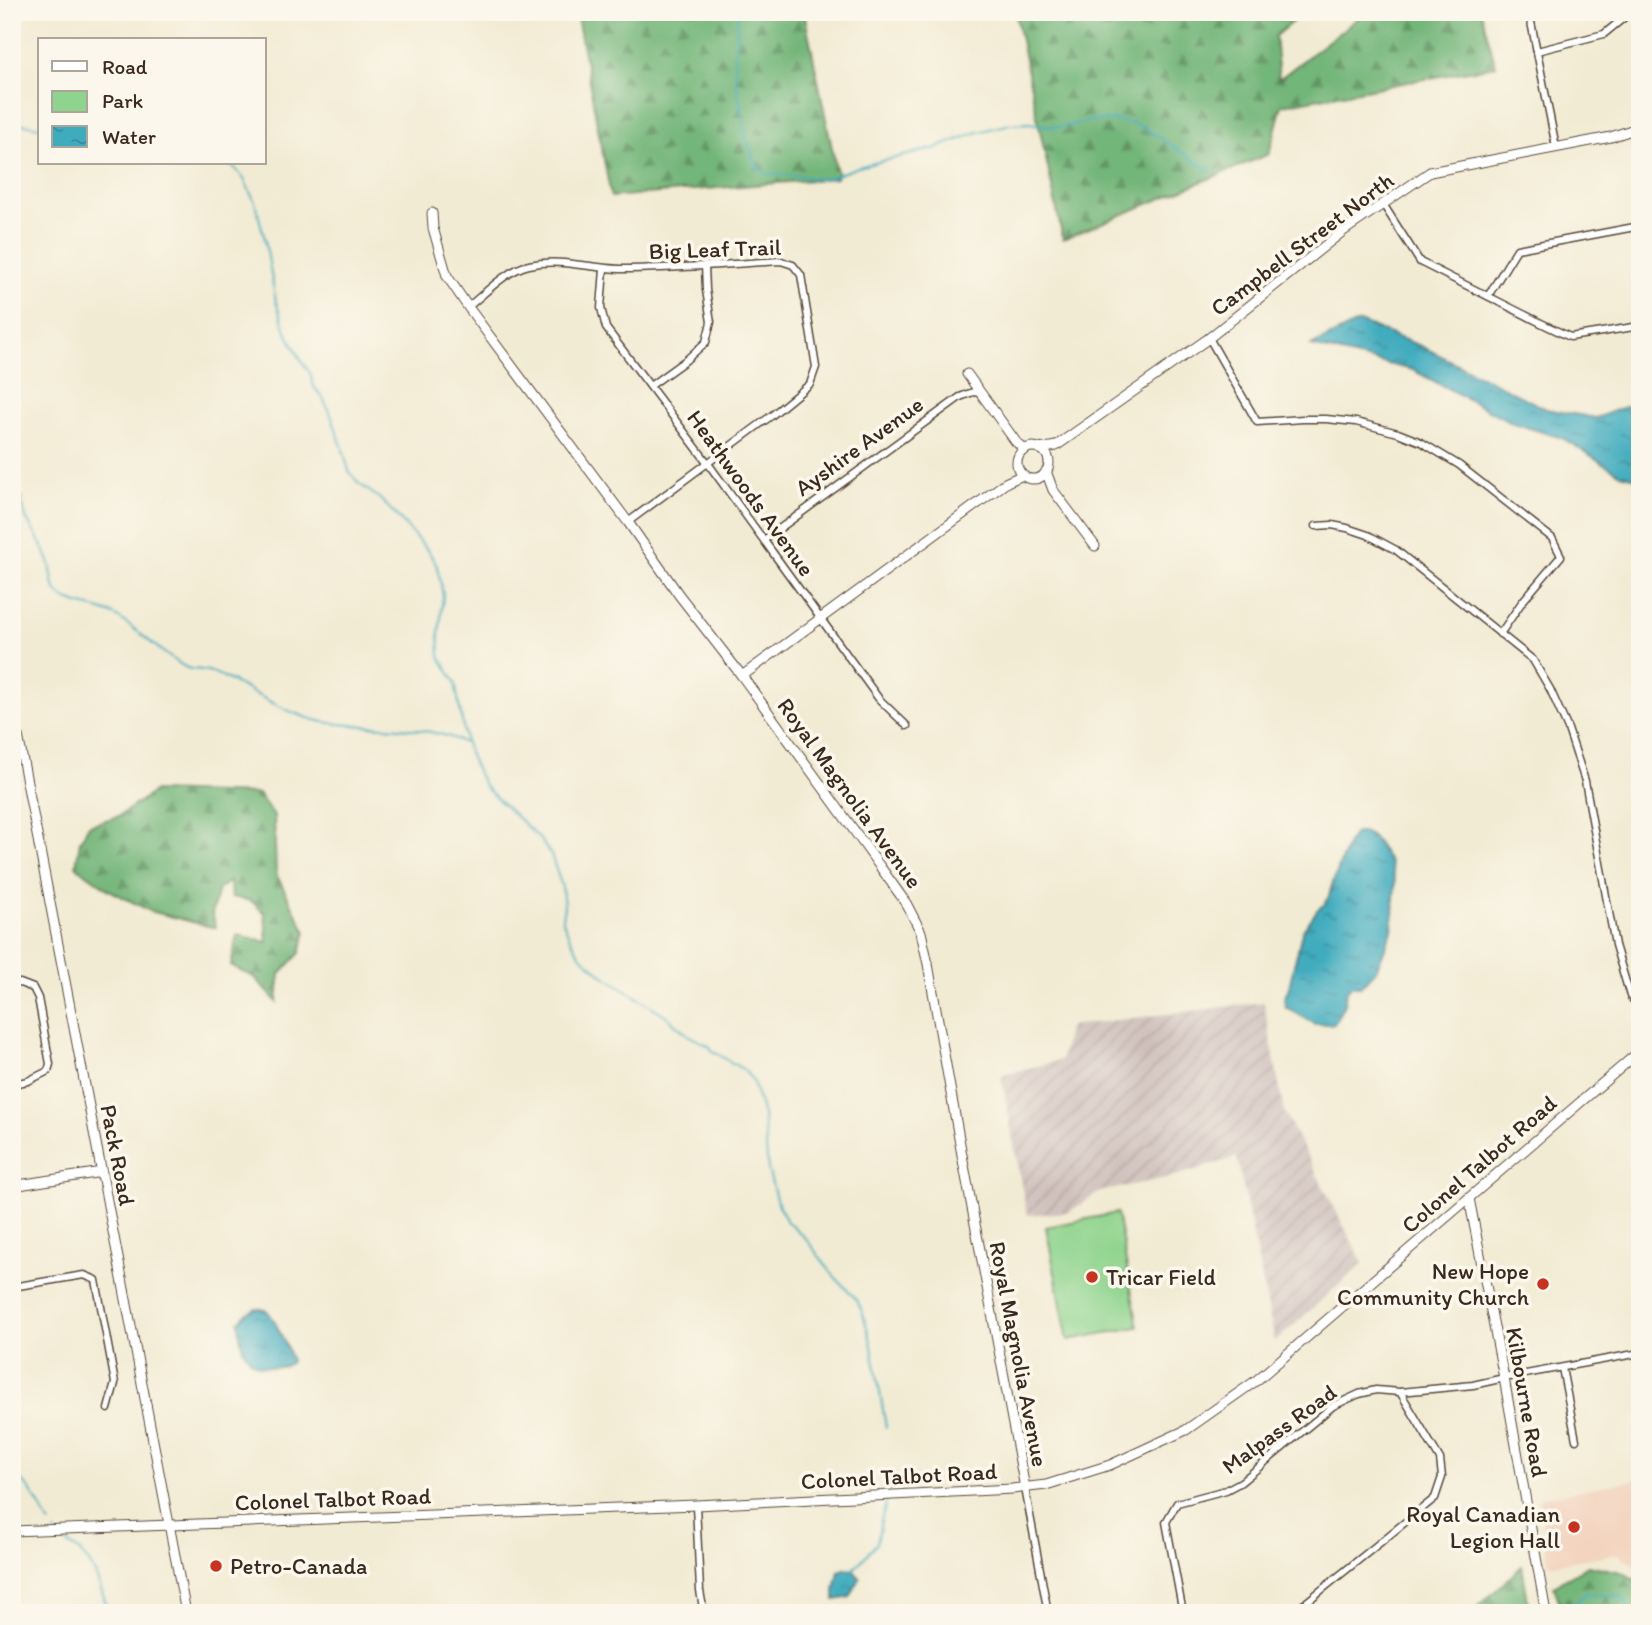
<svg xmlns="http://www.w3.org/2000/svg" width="1652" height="1625" viewBox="0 0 1652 1625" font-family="Itim,sans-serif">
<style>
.built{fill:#f3d4bf}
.industrial{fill:url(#industrial-furrows)}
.forest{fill:url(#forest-firs);stroke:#57704c;stroke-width:2}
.park{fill:#8fd48e;stroke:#657f56;stroke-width:2}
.water{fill:url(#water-ripples);stroke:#3d6b6e;stroke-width:2}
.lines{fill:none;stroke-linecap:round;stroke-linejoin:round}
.stream{stroke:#3facbe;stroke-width:2}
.street-casing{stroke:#564739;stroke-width:9}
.secondary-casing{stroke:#564739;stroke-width:11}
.street{stroke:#fff;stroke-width:6}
.secondary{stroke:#fff;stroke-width:9}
.poi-dot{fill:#c8321e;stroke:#fbf7ec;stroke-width:2.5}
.labels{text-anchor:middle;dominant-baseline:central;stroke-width:7;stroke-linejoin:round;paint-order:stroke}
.street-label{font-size:23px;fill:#3b2a1e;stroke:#fbf7ec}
.poi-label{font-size:23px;fill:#3b2a1e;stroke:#fbf7ec;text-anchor:end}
</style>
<defs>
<pattern id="industrial-furrows" width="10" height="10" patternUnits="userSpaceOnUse" patternTransform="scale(1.75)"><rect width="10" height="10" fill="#cfc0bb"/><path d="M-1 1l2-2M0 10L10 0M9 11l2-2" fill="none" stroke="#b3a5a0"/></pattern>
<pattern id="forest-firs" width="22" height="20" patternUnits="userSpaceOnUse" patternTransform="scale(1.75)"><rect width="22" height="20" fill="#73b679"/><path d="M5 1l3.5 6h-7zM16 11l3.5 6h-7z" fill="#609463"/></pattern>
<pattern id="water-ripples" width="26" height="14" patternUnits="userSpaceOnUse" patternTransform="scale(1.75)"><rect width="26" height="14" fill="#3facbe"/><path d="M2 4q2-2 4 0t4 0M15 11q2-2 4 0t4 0" fill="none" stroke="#368c9a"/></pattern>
</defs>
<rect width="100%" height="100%" fill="#fbf7ec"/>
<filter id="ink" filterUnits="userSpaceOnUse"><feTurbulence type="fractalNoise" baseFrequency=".0143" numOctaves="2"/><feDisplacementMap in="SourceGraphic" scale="14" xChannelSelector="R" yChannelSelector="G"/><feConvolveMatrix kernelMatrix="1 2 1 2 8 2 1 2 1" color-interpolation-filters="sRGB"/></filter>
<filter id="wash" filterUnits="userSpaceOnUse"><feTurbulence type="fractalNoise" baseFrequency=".00686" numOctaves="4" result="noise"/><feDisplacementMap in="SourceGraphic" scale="28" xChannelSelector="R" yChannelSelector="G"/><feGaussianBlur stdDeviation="1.57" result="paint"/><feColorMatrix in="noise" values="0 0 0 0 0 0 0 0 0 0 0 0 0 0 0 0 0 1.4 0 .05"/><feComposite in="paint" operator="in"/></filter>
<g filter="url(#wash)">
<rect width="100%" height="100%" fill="#f2ebd3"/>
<path class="built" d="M1640,1479V1569L1617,1554L1548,1565L1539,1498Z"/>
<path class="industrial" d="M1264,1002L1284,1111L1363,1263L1275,1342L1237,1157L1175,1176L1099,1192L1069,1212L1027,1215L1001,1075L1061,1060L1069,1026Z"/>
<g class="forest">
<path d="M576,12H804L837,173L836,178L611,197Z"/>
<path d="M1015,12H1304L1275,36L1279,79L1366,12H1481L1496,66L1282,105L1269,154L1063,239Z"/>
<path d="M155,791L258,794L274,816L276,874L306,932L300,953L280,974L277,1002L254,977L231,966L237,935L267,942L265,913L251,901L231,897L230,881L218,889L212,913L216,928L150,911L109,890L76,866L80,841L89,825L119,816Z"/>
<path d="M1588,1565L1621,1572L1640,1582V1613H1563L1554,1586Z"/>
<path d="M1522,1566L1530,1613H1475L1476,1609Z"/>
</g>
<path class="park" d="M1117,1213L1138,1327L1068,1340L1046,1227Z"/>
<g class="water">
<path d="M1359,322L1423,347L1546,409L1596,418L1632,404L1640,409V431L1632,444H1640V479L1621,474L1562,438L1513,423L1413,370L1311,346Z"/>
<path d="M1362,832L1369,835L1376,841L1390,863L1395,882L1392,931L1376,970L1361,986H1351L1346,992L1344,1004L1334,1024H1315L1286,1007L1284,999L1289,987L1302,932L1318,909L1325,904L1329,896L1332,885L1349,841L1354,834Z"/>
<path d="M256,1308C260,1309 263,1309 267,1311C273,1315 291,1354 291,1362C285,1367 278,1368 270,1367C244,1367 239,1342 239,1321L246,1314Z"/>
<path d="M847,1568L853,1570L860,1578L850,1597L835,1600V1590L839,1571Z"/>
</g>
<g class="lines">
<g class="stream">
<path d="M738,12L735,56L736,80L746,139L752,152L754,163L761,170L767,174L801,176L815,179L828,178L858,167L936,148L978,132L1010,124L1028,123L1056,127L1071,125L1090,121L1112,120L1136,124L1156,135L1211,172"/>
<path d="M12,122L40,127"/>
<path d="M226,163L236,169L244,179L255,202L265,240L276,302L286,331L301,360L310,373L314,387L323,398L331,415L342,446L349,471L358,483L379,498L394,513L429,552L437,566L443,595L439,635L440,657L455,682L465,738C466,748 479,778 486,788L539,838L551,855L562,887L564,907L562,918L564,924L570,938L580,955L604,976L665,1015L688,1035L709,1046L714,1052L744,1070L753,1081L763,1115L768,1169L776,1199L787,1222L792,1225L807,1240L834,1276L854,1297L861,1308L871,1341L886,1427"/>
<path d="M12,483C21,494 23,505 26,518C34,533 46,549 50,565C53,575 51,587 60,595C70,605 99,607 114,615C140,630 160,654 187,668C193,670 197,669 203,670C209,671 217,674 223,677C257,693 287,715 324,722C370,730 422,722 465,743"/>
<path d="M12,1473L29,1488L50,1524"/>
<path d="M889,1493L895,1474"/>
<path d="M55,1532C64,1545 71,1544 81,1553C96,1567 102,1594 109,1613"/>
<path d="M853,1570L877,1543L881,1520L888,1498"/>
<path d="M1560,1613L1573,1605L1587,1593L1623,1597L1633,1613"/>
</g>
</g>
</g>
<g filter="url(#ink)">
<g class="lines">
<g class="street-casing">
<g id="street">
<path d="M1529,12L1556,147"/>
<path d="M1537,51L1604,34L1626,16L1627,12"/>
<path d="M1383,204L1420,262L1543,324L1570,337L1640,326"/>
<path d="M604,269L601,308L606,328L707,462L879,699L907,726"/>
<path d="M1488,296L1517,249L1640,226"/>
<path d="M468,307C484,294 508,269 529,265C559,258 589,268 620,269C673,269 727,264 781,261L793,265L801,275L816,367L810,384L771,416L628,522"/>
<path d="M1209,338L1257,422L1303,419H1326L1356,422L1398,433L1421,442L1459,465L1552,538L1561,556L1522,602L1500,634"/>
<path d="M650,386L686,360L706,342L711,322L706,290L705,265"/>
<path d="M1316,526L1332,525L1347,528L1368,535L1396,550L1533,660L1550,689L1568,729L1585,781L1615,945L1630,996L1640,1008"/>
<path d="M764,540L960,397L973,392L980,393"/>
<path d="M12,984L20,983L33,988L38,998L50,1064L48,1071L28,1081L12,1084"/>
<path d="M12,1287L84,1275L96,1280L115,1383L108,1409"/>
<path d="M1562,1368L1576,1440"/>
<path d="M1025,1488L1048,1613"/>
<path d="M696,1505L700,1591L704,1613"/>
<path d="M1183,1613L1166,1522L1177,1503L1226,1490L1241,1482L1333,1406L1359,1394L1376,1390L1400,1392L1473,1385L1504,1378L1640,1353"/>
<path d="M1293,1613L1435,1498L1442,1477L1440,1459L1400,1392"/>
</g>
</g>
<g class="secondary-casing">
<g id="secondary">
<path d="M432,213L433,228L447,276L468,307L628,522L679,595L742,676L861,840L906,903L921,932L928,964L962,1155L1025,1488"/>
<path d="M967,374L1016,442L1025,450"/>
<circle cx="1033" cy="463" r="16"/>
<path d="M1040,449L1056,446L1209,338L1342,232L1430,172L1611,137L1640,127"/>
<path d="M1046,471L1053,490L1095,546"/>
<path d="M742,676L1007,482L1023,475"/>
<path d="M12,704L186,1613"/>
<path d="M12,1186L102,1172"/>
<path d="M1469,1198L1504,1378L1546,1613"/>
<path d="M12,1531L696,1505L1012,1489L1046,1485L1110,1465L1186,1430L1257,1380L1640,1051"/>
</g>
</g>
<use href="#street" class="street"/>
<use href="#secondary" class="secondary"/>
</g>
</g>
<g class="poi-dot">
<circle cx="1092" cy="1277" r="7"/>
<circle cx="1543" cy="1284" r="7"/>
<circle cx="1574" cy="1527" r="7"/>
<circle cx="216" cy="1566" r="7"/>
</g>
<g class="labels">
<g class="street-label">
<text transform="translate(1302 244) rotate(-37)">Campbell Street North</text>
<text transform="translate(715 249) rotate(-2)">Big Leaf Trail</text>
<text transform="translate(859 446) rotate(-36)">Ayshire Avenue</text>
<text transform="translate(751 493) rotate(54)">Heathwoods Avenue</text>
<text transform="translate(850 793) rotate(54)">Royal Magnolia Avenue</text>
<text transform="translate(118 1155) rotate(79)">Pack Road</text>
<text transform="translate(1479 1164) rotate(-41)">Colonel Talbot Road</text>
<text transform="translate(1019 1354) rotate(79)">Royal Magnolia Avenue</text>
<text transform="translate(1527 1402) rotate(80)">Kilbourne Road</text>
<text transform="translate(1279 1429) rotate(-36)">Malpass Road</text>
<text transform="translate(899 1476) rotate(-3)">Colonel Talbot Road</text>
<text transform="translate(333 1499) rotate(-2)">Colonel Talbot Road</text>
</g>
<g class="poi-label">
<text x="1529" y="1271">New Hope<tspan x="1529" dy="26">Community Church</tspan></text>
<text x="1106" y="1277" text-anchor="start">Tricar Field</text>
<text x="1560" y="1514">Royal Canadian<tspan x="1560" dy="26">Legion Hall</tspan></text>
<text x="230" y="1566" text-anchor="start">Petro-Canada</text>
</g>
</g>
<rect width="1652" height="1625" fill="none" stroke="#fbf7ec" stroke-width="42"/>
<rect x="38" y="38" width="228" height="126" fill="#fbf7ec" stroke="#aea59a" stroke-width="2"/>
<rect x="52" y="61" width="35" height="10" fill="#ffffff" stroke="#aea59a" stroke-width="2"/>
<text x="102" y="74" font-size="21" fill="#3b2a1e">Road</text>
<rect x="52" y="91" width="35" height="21" fill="#8fd48e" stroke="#aea59a" stroke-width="2"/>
<text x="102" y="108" font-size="21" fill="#3b2a1e">Park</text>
<rect x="52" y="126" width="35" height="21" fill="url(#water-ripples)" stroke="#aea59a" stroke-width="2"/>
<text x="102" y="144" font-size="21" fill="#3b2a1e">Water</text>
</svg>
